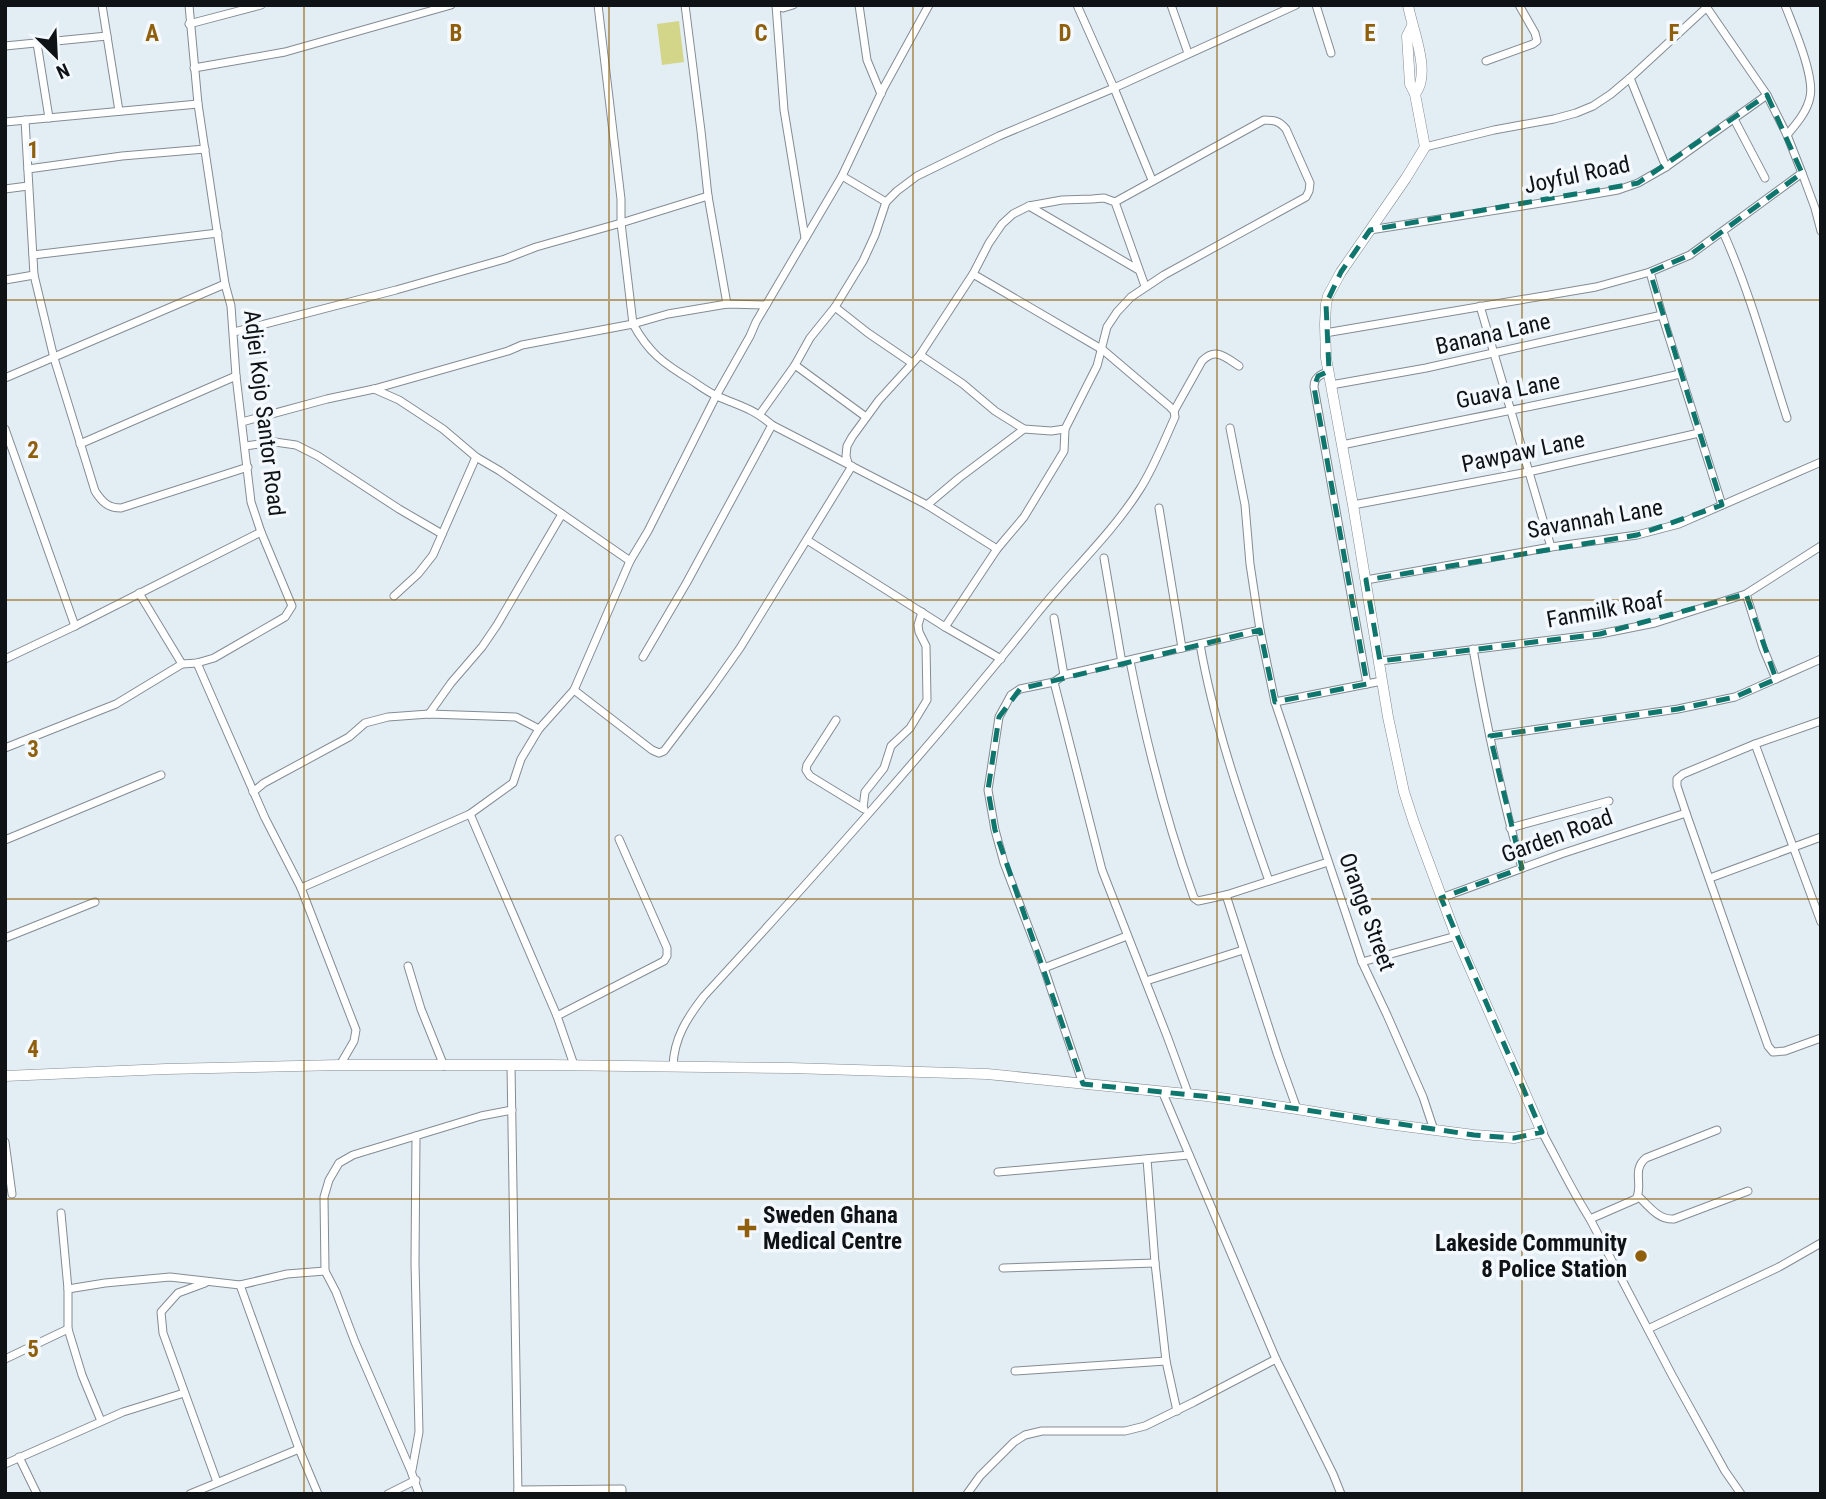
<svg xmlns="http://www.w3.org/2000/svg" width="1826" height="1499" viewBox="0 0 1826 1499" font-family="'Roboto Condensed',sans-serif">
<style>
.green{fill:#d3d688}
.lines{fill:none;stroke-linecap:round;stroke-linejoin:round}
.street-casing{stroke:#848c93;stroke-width:9}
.secondary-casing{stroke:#848c93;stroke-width:11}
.street{stroke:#fff;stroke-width:7}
.secondary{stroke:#fff;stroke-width:10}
.marked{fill:none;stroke:#0f766e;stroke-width:5;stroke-dasharray:14 9;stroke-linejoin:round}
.grid{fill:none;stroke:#8f5f0b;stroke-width:2;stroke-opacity:0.55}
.poi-dot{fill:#8f5f0b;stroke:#f3f9fe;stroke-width:2.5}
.labels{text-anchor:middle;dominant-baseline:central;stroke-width:7;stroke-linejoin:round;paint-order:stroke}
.street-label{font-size:23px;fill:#101316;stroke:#f3f9fe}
.poi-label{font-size:23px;font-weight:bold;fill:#101316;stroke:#f3f9fe;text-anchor:start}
.grid-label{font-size:23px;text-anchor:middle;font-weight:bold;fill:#8f5f0b;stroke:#f3f9fe;stroke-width:7;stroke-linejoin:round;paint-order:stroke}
</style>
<rect width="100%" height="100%" fill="#e3edf4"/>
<path class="green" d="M679,21L684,62L662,65L657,24Z"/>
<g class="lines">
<g class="street-casing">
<g id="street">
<path d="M102,5L119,111"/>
<path d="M598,5L621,199V223L633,324C649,353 663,363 691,380C700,386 709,393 719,397C740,406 754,409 772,425L927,505L997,549"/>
<path d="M685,5L701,131L708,196L727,304"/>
<path d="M776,5L784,110L805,238"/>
<path d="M859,5L867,60L881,94"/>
<path d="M1077,5L1114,88L1152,180"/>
<path d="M1171,5L1188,53"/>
<path d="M1316,5L1331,53"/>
<path d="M1785,5C1793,26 1815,76 1810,97C1807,112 1796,124 1787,135"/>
<path d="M776,6L783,8L793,5"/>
<path d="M189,24L261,5"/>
<path d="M37,43L49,118"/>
<path d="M5,46L107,36"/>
<path d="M1486,61L1533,44L1537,41L1535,33L1519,5"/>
<path d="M194,68L285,52L451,5"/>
<path d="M1630,78L1666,167"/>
<path d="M1734,119L1765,178"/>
<path d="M25,120L34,275L54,358L95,491C102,502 108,508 121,508L248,467"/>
<path d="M5,122L198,104"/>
<path d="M1425,147L1494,130L1554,119L1576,113L1593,106L1611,94L1630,78L1706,8"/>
<path d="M28,169L122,156L205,149"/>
<path d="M1802,173L1815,208L1821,231"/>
<path d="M842,176L886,202"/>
<path d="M5,189L28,186"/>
<path d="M1029,206L1137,269"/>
<path d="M1370,230L1560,200L1618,190L1638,183L1666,167L1767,95"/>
<path d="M1723,232C1750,292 1767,356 1787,418"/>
<path d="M33,255L218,233"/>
<path d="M1650,272L1662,315L1722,505"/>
<path d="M5,280L34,275"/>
<path d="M1480,306L1551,547"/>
<path d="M835,307L868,333L912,363"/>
<path d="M234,332L396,290L505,259L536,247L621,223L708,196"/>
<path d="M1325,333L1596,287L1650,272L1690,255L1802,173L1787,135L1767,95L1705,5"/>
<path d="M920,355L963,384L995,411L1024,429L1051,431L1065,429"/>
<path d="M795,365L866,417"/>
<path d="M1329,371C1320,375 1314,377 1314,387L1367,684"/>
<path d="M5,378L225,284"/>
<path d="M1331,385L1426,368L1662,315"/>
<path d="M374,389L399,400L443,429L476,457L500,471L630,561"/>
<path d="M1174,411L1202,361C1216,347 1225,357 1239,366"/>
<path d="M760,414L795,365L810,338L835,307L863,261L875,235L886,202L897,191L917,176L999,136L1114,88L1296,5"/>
<path d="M242,422L327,399L374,389L508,351L522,345L633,324L668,314L727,304L766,305"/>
<path d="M1230,428L1245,505L1250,564L1260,630L1275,702L1362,962L1387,1015L1423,1097L1434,1130"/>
<path d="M5,429L75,626"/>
<path d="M80,444L236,376"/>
<path d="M1342,445C1455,421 1568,400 1680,374"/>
<path d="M245,446L275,442L296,445L318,456L399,509L442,534"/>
<path d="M848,463L846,456L847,446L852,437L879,400L920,355L973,274L989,243L1002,224L1013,214L1029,206L1062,200L1092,199L1104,198L1115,202L1145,286"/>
<path d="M927,505L959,478L1024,429"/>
<path d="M1353,505L1528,472L1699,433"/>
<path d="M1159,508L1182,648"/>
<path d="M807,540L945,627L1001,659"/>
<path d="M1104,558L1122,663"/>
<path d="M1366,580L1551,547L1637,535L1679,524L1821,462"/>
<path d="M139,593L182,664"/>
<path d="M1746,594L1763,648L1776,679"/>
<path d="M394,596L418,574L433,555L476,457"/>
<path d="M1054,618L1064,675"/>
<path d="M945,627L997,549L1024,517L1058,461L1064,451L1065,429L1097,366L1107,327L1117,312L1131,297L1164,275L1306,197L1309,191L1310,183L1286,129C1279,121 1275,120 1264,120L1115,202"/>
<path d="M1200,644C1214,725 1242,804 1269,881"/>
<path d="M1473,649C1486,722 1501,796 1522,868"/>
<path d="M643,657L687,582L772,425"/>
<path d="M5,659L75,626L261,532"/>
<path d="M1130,661C1146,742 1166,821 1194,898L1198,901L1226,895L1277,1053L1297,1109"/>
<path d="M1380,661L1600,634L1655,623L1746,594L1821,546"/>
<path d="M197,663L265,818L301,888L356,1030L354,1041L340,1065"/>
<path d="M1054,682L1020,689L1011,695L999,717L988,790L995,830L1004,863L1044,968L1083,1084"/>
<path d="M574,690L652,750L659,753L664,751L711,689L740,648L852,466"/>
<path d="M1275,702L1382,681"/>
<path d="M429,714L451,683L482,647L497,625L562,514"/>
<path d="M836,720L807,765L806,770L810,776L864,809"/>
<path d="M1821,721L1755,744L1683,774L1677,779V786L1686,813L1768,1046L1773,1052L1785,1051L1821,1038"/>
<path d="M1490,736L1678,709L1735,697L1821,659"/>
<path d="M1755,744L1821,922"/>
<path d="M5,748L116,704L182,664L197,663L214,658L285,617L292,606L261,532L251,502L236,376L231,306L225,284L198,104L189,5"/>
<path d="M253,792L264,783L349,737L365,723L388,717L429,714L516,717L539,729"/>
<path d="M863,808L865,792L884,768L891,746L910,728L927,700L926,646L919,632L918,625L922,612"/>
<path d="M470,814L557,1016L574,1065"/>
<path d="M1510,828L1609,801"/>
<path d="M5,840L161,775"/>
<path d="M1710,878L1821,837"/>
<path d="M301,888L470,814L513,783L521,759L539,729L574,690L630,561L648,531L716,396L750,336L756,322L842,176L884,87L929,5"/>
<path d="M1226,895L1328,862"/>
<path d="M1441,898L1561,854L1686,813"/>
<path d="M5,938L95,902"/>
<path d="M1362,962L1456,936"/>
<path d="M408,966L421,1009L444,1066"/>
<path d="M1044,968L1127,936"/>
<path d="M1146,981L1243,950"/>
<path d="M557,1016L664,961L667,956V948L619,839"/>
<path d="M511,1066L518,1494"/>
<path d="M673,1066C674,1038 687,1018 704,996C818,872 930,747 1035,616C1069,573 1111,535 1140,489C1154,467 1164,441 1175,417L1174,411L1169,406L1103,350L973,274"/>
<path d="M1162,1091L1276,1359L1333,1474L1341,1494"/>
<path d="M1188,1093L1167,1036L1102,870L1054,682L1064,675L1260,630"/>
<path d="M1542,1132C1558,1161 1572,1191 1590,1219L1673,1377L1725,1471L1741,1494"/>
<path d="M5,1142L12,1194"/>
<path d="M1147,1159L1155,1263L1166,1361L1177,1411"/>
<path d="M998,1172L1189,1155"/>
<path d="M1638,1196C1649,1206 1658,1220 1674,1219L1748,1191"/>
<path d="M61,1213L68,1289V1329L82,1375L101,1421"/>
<path d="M1590,1219L1636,1199C1644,1185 1631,1170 1646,1158L1717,1130"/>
<path d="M1003,1268L1155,1263"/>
<path d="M205,1283L178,1293L161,1312L163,1333L217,1482"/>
<path d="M240,1285L299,1449L318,1494"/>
<path d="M68,1289L105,1283L170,1277L240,1285L287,1274L325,1271"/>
<path d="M1648,1329L1779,1267L1821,1243"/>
<path d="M5,1359L68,1329"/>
<path d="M1015,1371L1166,1361"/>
<path d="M19,1457L37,1494"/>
<path d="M5,1464L123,1412L184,1393"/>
<path d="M412,1470L419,1432L415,1263L416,1136"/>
<path d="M518,1490L622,1489V1494"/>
<path d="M190,1494L299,1449"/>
<path d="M388,1494L416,1480"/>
<path d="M419,1494L411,1471L355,1342L336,1292L325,1271L324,1197L329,1180L339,1163L353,1155L481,1116L512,1110"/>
<path d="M967,1494L980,1476L1014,1442L1025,1435L1042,1431H1125L1145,1426L1194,1402L1276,1359"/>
</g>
</g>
<g class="secondary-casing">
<g id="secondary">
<path d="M1408,5C1412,29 1432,73 1415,94"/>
<path d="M5,1076L166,1069L340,1065H550L790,1068L987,1074L1207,1096L1297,1109L1380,1123L1474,1135L1514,1138L1542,1132L1456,936L1414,823L1404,792L1388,717L1353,505L1326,358L1325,324L1326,304L1328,296L1341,272L1406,178L1425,147L1415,94L1410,84L1407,36L1412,26"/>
</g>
</g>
<use href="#street" class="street"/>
<use href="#secondary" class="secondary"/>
</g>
<path class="marked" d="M1767,95L1802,173L1690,255L1650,272L1722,505L1637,535L1366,580L1380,661L1600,634L1746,594L1776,679L1735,697L1678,709L1490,736L1522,868L1441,898L1542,1132L1514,1138L1474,1135L1231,1099L1083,1084L995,830L988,790L999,717L1020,689L1260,630L1275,702L1367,684L1314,387L1318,376L1329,371L1326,304L1341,272L1370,230L1638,183Z"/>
<path class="grid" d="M304,5V1494M609,5V1494M913,5V1494M1217,5V1494M1522,5V1494M5,300H1821M5,600H1821M5,899H1821M5,1199H1821"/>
<g class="poi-dot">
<path d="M743.5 1217.5h7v7h7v7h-7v7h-7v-7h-7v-7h7z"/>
<circle cx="1641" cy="1256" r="7"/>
</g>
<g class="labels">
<g class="street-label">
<text transform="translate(1577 175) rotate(-12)">Joyful Road</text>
<text transform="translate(1493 334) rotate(-13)">Banana Lane</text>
<text transform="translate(1508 391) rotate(-11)">Guava Lane</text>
<text transform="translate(264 413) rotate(83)">Adjei Kojo Santor Road</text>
<text transform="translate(1523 452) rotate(-12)">Pawpaw Lane</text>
<text transform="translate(1595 519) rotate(-10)">Savannah Lane</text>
<text transform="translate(1605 610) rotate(-10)">Fanmilk Roaf</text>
<text transform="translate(1557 836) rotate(-20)">Garden Road</text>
<text transform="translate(1367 912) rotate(70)">Orange Street</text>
</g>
<g class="poi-label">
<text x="763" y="1215">Sweden Ghana<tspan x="763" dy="26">Medical Centre</tspan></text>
<text x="1627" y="1243" text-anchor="end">Lakeside Community<tspan x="1627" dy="26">8 Police Station</tspan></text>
</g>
</g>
<g class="grid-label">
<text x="152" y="41">A</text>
<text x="456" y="41">B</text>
<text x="761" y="41">C</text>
<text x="1065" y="41">D</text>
<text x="1370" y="41">E</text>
<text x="1674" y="41">F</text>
<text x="33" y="158">1</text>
<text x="33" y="458">2</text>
<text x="33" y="757">3</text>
<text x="33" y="1057">4</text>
<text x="33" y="1357">5</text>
</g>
<rect width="1826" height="1499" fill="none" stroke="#101316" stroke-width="14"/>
<g transform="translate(56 56) rotate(156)" stroke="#f3f9fe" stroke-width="5" paint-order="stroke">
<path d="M0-5L12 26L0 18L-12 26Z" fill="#101316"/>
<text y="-10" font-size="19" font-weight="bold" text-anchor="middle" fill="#101316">N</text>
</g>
</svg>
